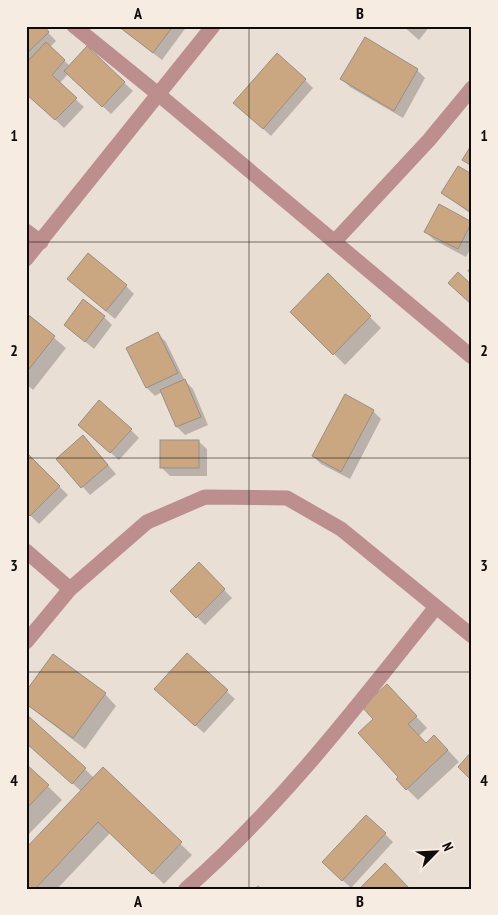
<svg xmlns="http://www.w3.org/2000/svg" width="498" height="915" viewBox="0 0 498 915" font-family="'PT Sans Narrow',sans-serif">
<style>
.shadow{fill:#0003}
.building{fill:#caa780;stroke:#988f86}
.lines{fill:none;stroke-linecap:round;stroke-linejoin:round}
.street{stroke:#bd8e8e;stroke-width:15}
.grid{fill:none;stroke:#0e0b08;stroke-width:1;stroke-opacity:0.55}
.neatline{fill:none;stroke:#0e0b08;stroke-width:2}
.grid-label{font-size:16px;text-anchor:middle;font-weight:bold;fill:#0e0b08}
</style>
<rect width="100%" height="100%" fill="#e9dfd5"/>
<g class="shadow">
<path d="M26,26H42L56,41L50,47L70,66L87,48L133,91L111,114L68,74L59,84L84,107L64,128L26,92Z"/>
<path d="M118,26H187L162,60Z"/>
<path d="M403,26H430L419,40Z"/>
<path d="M417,70L425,78L403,118L350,87L342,79Z"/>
<path d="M305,80L313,88L271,136L243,111Z"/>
<path d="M472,176V215L443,193Z"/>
<path d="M440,206L472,223V246L466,257L434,240L426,232Z"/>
<path d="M472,265V275L467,271Z"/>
<path d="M328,275L381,328L345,365L292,312Z"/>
<path d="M68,279L126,286L134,294L115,319Z"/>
<path d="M26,314L66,348L33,390L26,384Z"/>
<path d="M104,317L112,325L94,349L65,325Z"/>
<path d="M158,334L166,342L185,381L193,389L208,425L185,435L177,427L162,392L155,396L147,388L128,349Z"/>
<path d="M373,411L381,419L350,479L321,464L313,456Z"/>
<path d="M131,430L139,438L119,460L88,433Z"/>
<path d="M198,441L207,449V476H170L161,467Z"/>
<path d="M91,445L116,474L90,495L58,459Z"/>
<path d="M26,454L68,495L39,524L26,511Z"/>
<path d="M199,564L232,598L205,625L171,591Z"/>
<path d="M187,655L235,699L204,733L164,697Z"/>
<path d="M105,694L116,706L85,749L26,704Z"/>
<path d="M398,697L427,728L419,736L427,744L446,748L459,762L418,800L407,789L400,777Z"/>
<path d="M26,742L85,769L94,778L103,769L192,855L164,884L110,833L57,889H26L82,792Z"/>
<path d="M26,765L62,800L26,837Z"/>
<path d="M385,834L393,842L351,888L332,870Z"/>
<path d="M258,885L262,889H254Z"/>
</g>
<g class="building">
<path d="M26,26H44L49,32L26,54Z"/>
<path d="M118,26H173L153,53Z"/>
<path d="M365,37L418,69L394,111L340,79Z"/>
<path d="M46,42L65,60L52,75L77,98L55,120L26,94V63Z"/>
<path d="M87,46L125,82L102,107L64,71Z"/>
<path d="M277,53L306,79L263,129L233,103Z"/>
<path d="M472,144V166L462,160Z"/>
<path d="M458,166L472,174V213L441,193Z"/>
<path d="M439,204L472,222L458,249L424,232Z"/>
<path d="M88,253L127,285L106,311L67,279Z"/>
<path d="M458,272L472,285V305L448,283Z"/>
<path d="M328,273L371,316L333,355L290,312Z"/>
<path d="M83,299L105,316L85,342L64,325Z"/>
<path d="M26,313L55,336L26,373Z"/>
<path d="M158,332L178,373L146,388L126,348Z"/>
<path d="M185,379L201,417L176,427L160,390Z"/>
<path d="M345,394L374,410L341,472L312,456Z"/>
<path d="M99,400L132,429L110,453L78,425Z"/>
<path d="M83,435L108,465L81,488L56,459Z"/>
<rect x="160" y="440" width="39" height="28"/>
<path d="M26,452L60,486L30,516L26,512Z"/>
<path d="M199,562L225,589L196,618L170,591Z"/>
<path d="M187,653L228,690L195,726L154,689Z"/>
<path d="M53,654L106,693L73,738L26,704V691Z"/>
<path d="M387,684L417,716L408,724L426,743L434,735L448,750L406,790L396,779L398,777L358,733L373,719L362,707Z"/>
<path d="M26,714L86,768L72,784L26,743Z"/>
<path d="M472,751V781L458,767Z"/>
<path d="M26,764L49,785L26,809Z"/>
<path d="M103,767L182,842L152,874L98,822L35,889H26V848Z"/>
<path d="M366,815L386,833L342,881L322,862Z"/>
<path d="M385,863L410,889H359Z"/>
</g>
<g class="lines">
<g class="street">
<path d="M74,26L158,94L472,357"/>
<path d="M26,231L41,242"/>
<path d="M335,241L429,140L472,88"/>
<path d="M26,259L213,26"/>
<path d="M26,551L70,589"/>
<path d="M26,642L70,589L147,522L205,497L287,498L341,529L472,636"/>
<path d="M186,889C281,806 358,705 436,607"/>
</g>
</g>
<path class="grid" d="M249,26V889M26,242H472M26,458H472M26,672H472"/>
<rect width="498" height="915" fill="none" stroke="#f6ece2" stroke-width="55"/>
<g transform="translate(436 852) rotate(66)" stroke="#f6ece2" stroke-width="4" paint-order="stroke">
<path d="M0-4L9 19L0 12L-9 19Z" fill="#0e0b08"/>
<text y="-8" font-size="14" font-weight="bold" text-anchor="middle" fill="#0e0b08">N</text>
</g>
<rect x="28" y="28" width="442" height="860" class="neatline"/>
<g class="grid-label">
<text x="138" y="19">A</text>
<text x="360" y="19">B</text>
<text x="14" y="141">1</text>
<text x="484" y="141">1</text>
<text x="14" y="356">2</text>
<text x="484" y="356">2</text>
<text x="14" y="571">3</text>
<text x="484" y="571">3</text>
<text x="14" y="786">4</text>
<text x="484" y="786">4</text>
<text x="138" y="907">A</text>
<text x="360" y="907">B</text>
</g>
</svg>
